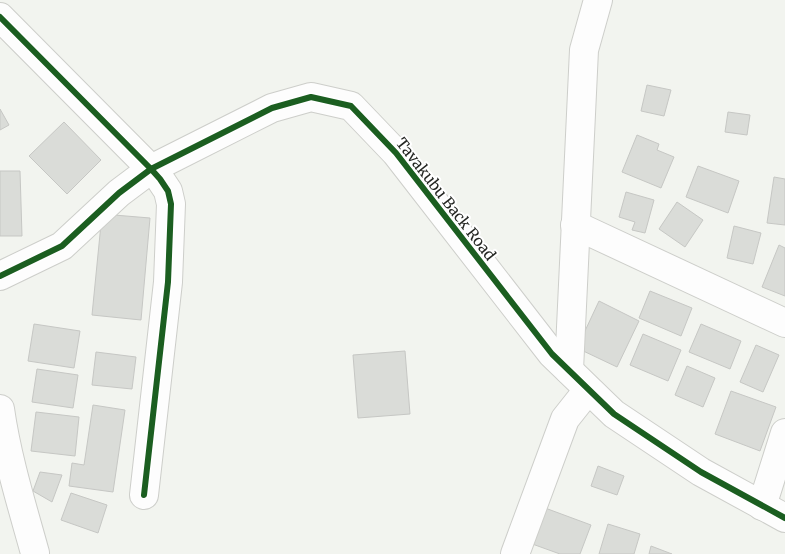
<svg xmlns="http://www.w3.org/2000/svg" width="785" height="554" viewBox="0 0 785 554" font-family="Merriweather,serif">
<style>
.building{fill:#dadcd8;stroke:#c6c7c4}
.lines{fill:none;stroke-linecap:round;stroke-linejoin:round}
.minor-casing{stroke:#cdceca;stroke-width:30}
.minor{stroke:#fdfdfd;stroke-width:28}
.cycleway-casing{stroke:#fff;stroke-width:9}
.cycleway{stroke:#1b5e20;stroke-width:6}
.labels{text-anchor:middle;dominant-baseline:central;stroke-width:4;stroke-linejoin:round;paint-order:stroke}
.street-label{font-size:15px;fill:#262824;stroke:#fff}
</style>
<rect width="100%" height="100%" fill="#f2f4ef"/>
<g class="building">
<path d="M647,85L671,90L664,116L641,111Z"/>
<path d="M0,109L9,125L0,130Z"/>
<path d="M728,112L750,115L747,135L725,132Z"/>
<path d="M64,122L101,160L67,194L29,156Z"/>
<path d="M637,135L659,144L657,150L674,157L661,188L622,172Z"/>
<path d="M698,166L739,181L728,213L686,197Z"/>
<path d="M0,171H20L22,236H0Z"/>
<path d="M774,177L785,179V225L767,223Z"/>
<path d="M626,192L654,200L645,233L632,230L635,222L619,217Z"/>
<path d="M677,202L703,220L685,247L659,229Z"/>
<path d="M102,214L150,218L141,320L92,315Z"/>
<path d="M734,226L761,233L753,264L727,258Z"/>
<path d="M779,245L785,248V296L762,287Z"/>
<path d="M650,291L692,308L681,336L639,318Z"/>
<path d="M599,301L639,321L617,367L577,348Z"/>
<path d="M34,324L80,331L74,368L28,361Z"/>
<path d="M701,324L741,341L730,369L689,352Z"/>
<path d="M643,334L681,350L668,381L630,365Z"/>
<path d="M756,345L779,355L763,392L740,382Z"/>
<path d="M405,351L410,414L358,418L353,355Z"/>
<path d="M96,352L136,357L132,389L92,385Z"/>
<path d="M687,366L715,378L703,407L675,395Z"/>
<path d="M37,369L78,375L73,408L32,402Z"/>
<path d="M731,391L776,407L760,451L715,434Z"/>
<path d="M93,405L125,410L113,492L69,486L72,463L84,465Z"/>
<path d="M36,412L79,417L75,456L31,451Z"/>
<path d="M598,466L624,476L617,495L591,486Z"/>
<path d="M40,472L62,475L52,502L33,491Z"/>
<path d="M71,493L107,505L98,533L61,520Z"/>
<path d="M537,505L591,525L580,554H560L524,541Z"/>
<path d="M608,524L640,534L634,554H599Z"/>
<path d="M651,546L672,554H649Z"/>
</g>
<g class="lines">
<g class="minor-casing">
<g id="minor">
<path d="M0,17L151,169L272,108L311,97L351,106L396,153L552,354L614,414L701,472L785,518"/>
<path d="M575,225L785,323"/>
<path d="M0,276L62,246L119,193L151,169L160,179L168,191L171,204L168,282L144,495"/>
<path d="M569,370L584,50L598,0"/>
<path d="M0,409C7,458 22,506 35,553"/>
<path d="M762,506L785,433"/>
<path d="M515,554L565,419L588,390"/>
</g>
</g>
<use href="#minor" class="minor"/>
<g class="cycleway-casing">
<g id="cycleway">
<path d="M0,17L151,169L272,108L311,97L351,106L396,153L552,354L614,414L701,472L785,518"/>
<path d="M0,276L62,246L119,193L151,169L160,179L168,191L171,204L168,282L144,495"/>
</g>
</g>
<use href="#cycleway" class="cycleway"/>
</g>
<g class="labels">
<g class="street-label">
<text transform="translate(446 199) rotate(52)">Tavakubu Back Road</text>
</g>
</g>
</svg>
